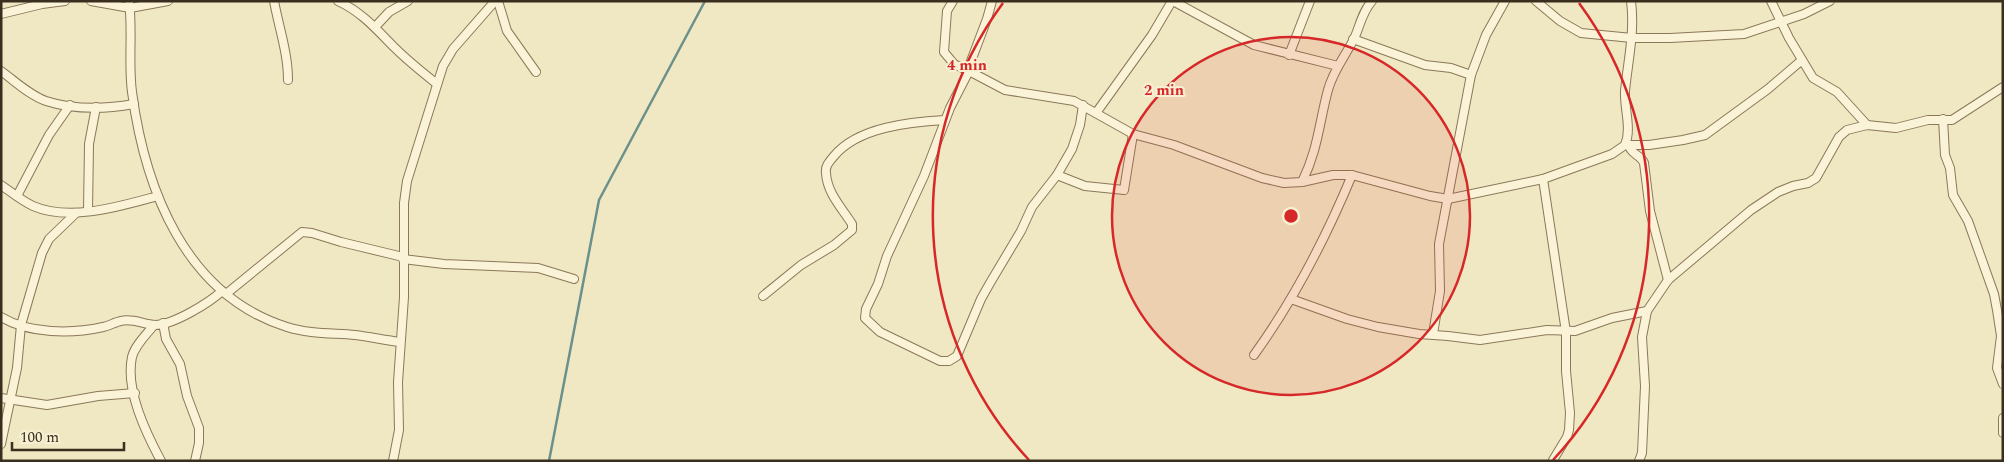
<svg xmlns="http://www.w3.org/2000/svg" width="2004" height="462" viewBox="0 0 2004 462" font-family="Spectral,serif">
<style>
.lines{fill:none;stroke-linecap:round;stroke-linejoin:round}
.stream{stroke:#6b918c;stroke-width:2.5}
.minor-casing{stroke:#8b7859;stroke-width:10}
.minor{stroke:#faf3d7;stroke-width:8}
.ring{fill:none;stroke:#d62828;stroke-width:2.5}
.centre{fill:#d62828;stroke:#f7f0d3;stroke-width:2.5}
.ring-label{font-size:15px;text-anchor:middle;font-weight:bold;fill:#d62828;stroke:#f7f0d3;stroke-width:4;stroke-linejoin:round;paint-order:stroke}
</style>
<rect width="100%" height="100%" fill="#f0e7c3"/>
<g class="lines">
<path class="stream" d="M549,461L599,200L705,1"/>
<g class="minor-casing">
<g id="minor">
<path d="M91,1L130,8L168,1"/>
<path d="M129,1C133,31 128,62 132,92C145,189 185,295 287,327C309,334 332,333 355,335C370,337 385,340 400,342"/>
<path d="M274,1C279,28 288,53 288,80"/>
<path d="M338,1C362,12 377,30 395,48C408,61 422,72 437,84"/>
<path d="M498,1L507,31L536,72"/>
<path d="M953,1L947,11L944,52L954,64L969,71L950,108L924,176L887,256L878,284L866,309L865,318L880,332L940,361H949L957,356L981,299L990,283L1021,231L1032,207L1057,175L1072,149L1080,125L1083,105"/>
<path d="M992,1L987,19L968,69L969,71L1005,90L1074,101L1133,134L1174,145L1262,178L1284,183L1302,182L1333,175H1352L1430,196L1448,199L1543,179L1612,154L1625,145C1632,128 1624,109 1625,91C1628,60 1635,32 1631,1"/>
<path d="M1173,1L1254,45L1338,66"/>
<path d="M1536,1L1560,21L1581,33L1632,38H1670L1744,34L1804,14L1830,1"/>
<path d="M1771,1L1789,38L1813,78L1837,92L1867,125"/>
<path d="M1,14L42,4L65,1"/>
<path d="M375,27L389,12L408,1"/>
<path d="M1353,39L1425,65L1451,68L1471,75"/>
<path d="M1289,55L1310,1"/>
<path d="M1,71C15,81 29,95 46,101C74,110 106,109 134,104"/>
<path d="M1096,113L1152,35L1172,1"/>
<path d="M1943,119L1945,155L1950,168L1953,195L1968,221L1994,294L1997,310L2001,336L1997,368L2003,384"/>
<path d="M1625,145H1649L1683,140L1705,135L1768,89L1802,60"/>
<path d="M1629,146C1632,155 1641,155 1644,163L1650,211L1668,280"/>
<path d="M1057,175L1085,186L1124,190L1133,134"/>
<path d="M1543,179L1566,332V371L1570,413L1569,430L1567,437L1553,460"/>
<path d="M1302,182C1318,150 1319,123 1328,90C1333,71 1345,56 1354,39C1360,26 1362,12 1372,1"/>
<path d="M1,185C11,192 22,201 33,206C70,222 121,206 158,196"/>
<path d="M17,196L49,135L70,105"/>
<path d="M88,211L89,144L96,107"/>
<path d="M403,259L444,264L538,268L574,279"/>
<path d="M226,294L302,232L312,233L341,242L403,257"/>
<path d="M763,296L801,265L834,245L852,230V224C842,208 827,193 826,173C825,166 829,162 834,156C858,127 910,122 945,120"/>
<path d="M1291,299L1347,319L1378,327L1419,334L1448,336L1480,340L1547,330L1575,331L1612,318L1647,311L1668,280L1751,210L1778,192L1793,186L1808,183L1816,178L1839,137L1847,130L1867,125L1896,128L1928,120H1952L2003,87"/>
<path d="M1,317C29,334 72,334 103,327C109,326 115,322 121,321C132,318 143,324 155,325C173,325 209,303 222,291"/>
<path d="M163,323L166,339L180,364L187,396L199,428V443L195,461"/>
<path d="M154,325C147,334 135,345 132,357C125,390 146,433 161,461"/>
<path d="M1433,334L1440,291L1439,244L1471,75L1486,35L1505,1"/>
<path d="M1254,355C1295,298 1325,240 1352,175"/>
<path d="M1,398L47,405L98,396L135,393"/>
<path d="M2003,418V433"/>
<path d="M1,444L17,368L21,325L42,253L49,239L76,213"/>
<path d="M393,461L399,430L398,382L404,297V203L407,181L443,66L453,49L495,1"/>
<path d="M1639,461L1642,453L1645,386L1642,337L1647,311"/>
</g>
</g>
<use href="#minor" class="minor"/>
</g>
<circle cx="1291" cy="216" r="179" fill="#d62828" fill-opacity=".12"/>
<g class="ring">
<circle cx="1291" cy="216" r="179"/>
<path d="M1029 460A358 358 0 0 1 1003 3M1579 3A358 358 0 0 1 1553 460"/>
</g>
<circle cx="1291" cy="216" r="8" class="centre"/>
<g class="ring-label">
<text x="967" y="70">4 min</text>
<text x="1164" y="95">2 min</text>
</g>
<rect width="2004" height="462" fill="none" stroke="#3a2e1e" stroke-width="5"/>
<path d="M12 442v8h112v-8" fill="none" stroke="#3a2e1e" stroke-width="2.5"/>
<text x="20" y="442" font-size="15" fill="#3a2e1e" stroke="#f7f0d3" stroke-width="4" paint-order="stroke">100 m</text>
</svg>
